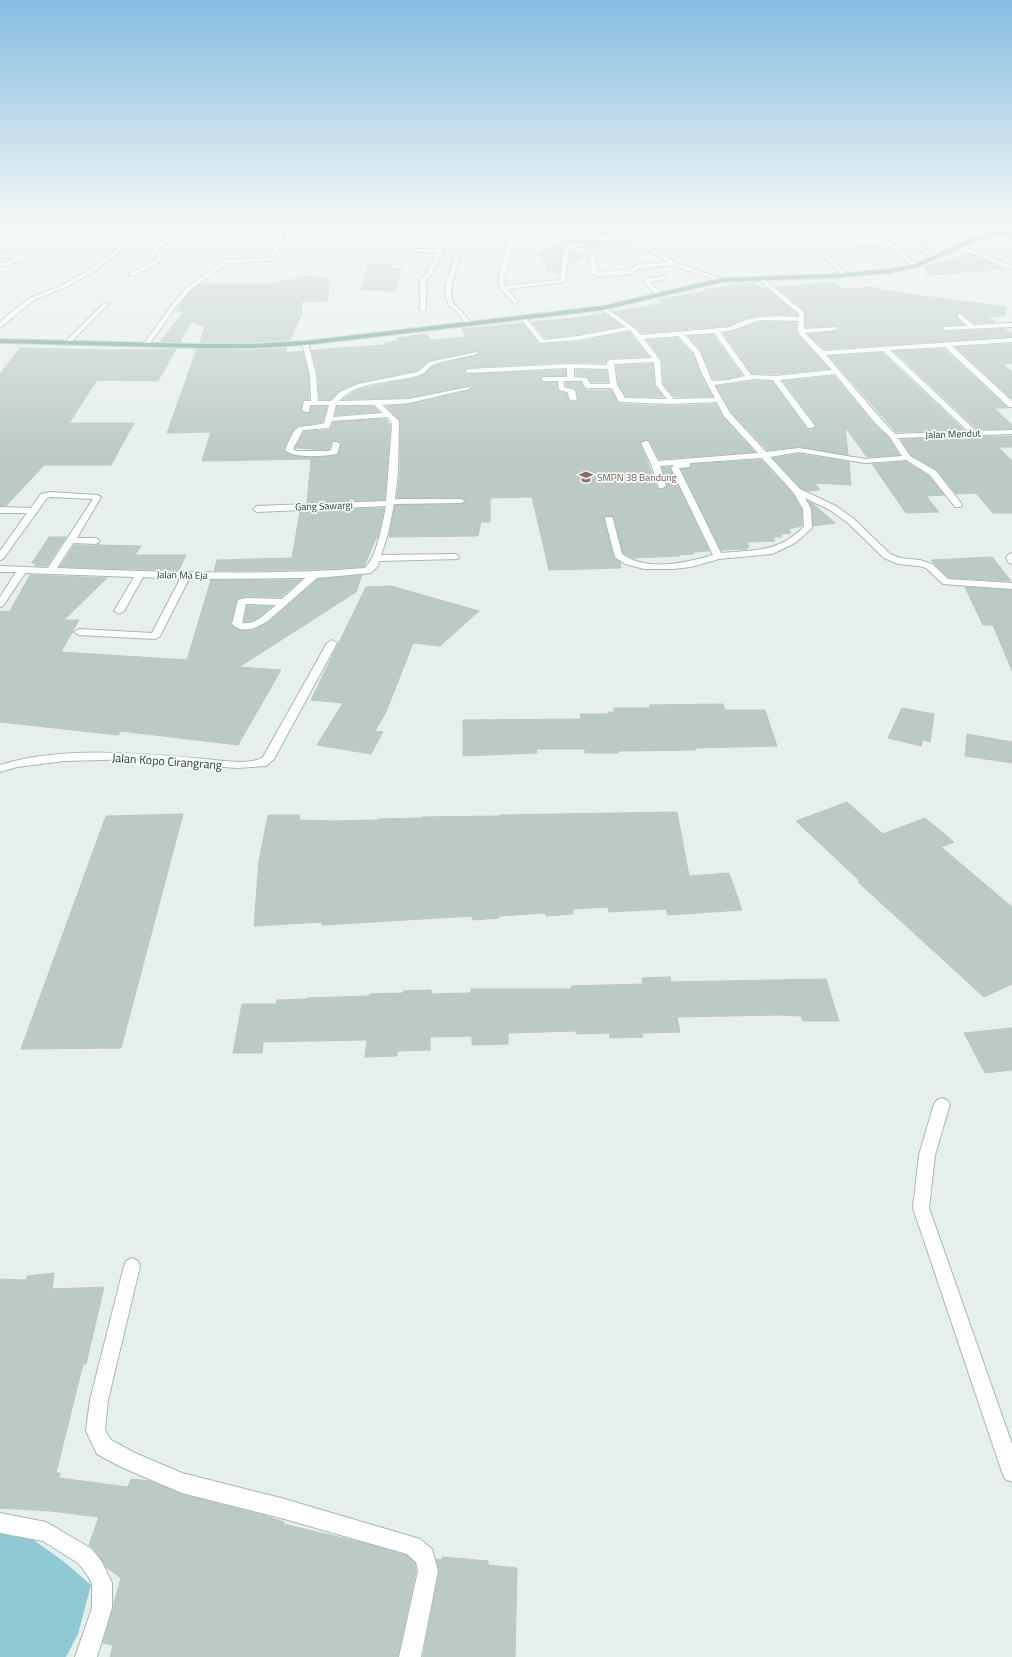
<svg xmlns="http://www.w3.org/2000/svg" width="1012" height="1657" viewBox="0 0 1012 1657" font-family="'Titillium Web',sans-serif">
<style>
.water{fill:#8ec9d4}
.building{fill:#bbcac4;stroke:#b8c9c2}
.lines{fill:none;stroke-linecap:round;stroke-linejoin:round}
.minor-casing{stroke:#a8b8b2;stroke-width:2}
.major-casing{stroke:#c2cac8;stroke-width:2}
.minor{fill:#fff;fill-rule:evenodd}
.major{fill:#6aa596;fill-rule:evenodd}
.labels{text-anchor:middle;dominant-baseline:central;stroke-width:3.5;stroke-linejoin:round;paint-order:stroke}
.far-street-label{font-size:10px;fill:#24423a;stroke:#f7fbf9}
.far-education-label{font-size:10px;fill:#785e54;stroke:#f7fbf9;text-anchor:start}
.street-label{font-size:12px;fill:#24423a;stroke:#f7fbf9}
</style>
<rect width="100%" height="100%" fill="#e6efeb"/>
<path class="water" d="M0,1529L28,1536L63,1561L91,1585L78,1634L66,1657H0Z"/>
<g class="building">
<path d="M577,227H620L610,235L568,234Z"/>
<path d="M559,240L601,242L591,249L584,248L587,244L581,242H574L565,245L563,248L560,272H548L540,255Z"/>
<path d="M570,251L585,254L568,267Z"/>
<path d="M969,254L1005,269L927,275L925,266Z"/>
<path d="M368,265H392L391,268L402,269L395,291L361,290Z"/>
<path d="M297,276L329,278L328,301L301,302L302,313L290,340L254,342H200L205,327L192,321L180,342H160L184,311H176L185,298L192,290L201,284H273L274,282H280L281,280H294Z"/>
<path d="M833,282L844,289L875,287L879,290L1006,307L1005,316L987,317L995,322L974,323L960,312L956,316L964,325L945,326L942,327V330L943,332L1004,329L1012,334V337L824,349L808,334L835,331L839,329V327L837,326L806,327L805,311L776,287Z"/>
<path d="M755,283L762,288H766L798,315H763L746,318L730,326L642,333L634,326L614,312L663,303L658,300L705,291L704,290L738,284Z"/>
<path d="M605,313L622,326L578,335L545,338L532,322L583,317Z"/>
<path d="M761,322H796V331L799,336L829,369L775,374H752L723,333Z"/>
<path d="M522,323L540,344L578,342L629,332L649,357L610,358L606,361V363L570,362L468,368L464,370V372L468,374L566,370V376H544L540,379L544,382H557L558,391L567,393L568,399L572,402L578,400L576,390L566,386V382H581L584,388L587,390H611L619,404L671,406L716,404L723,417L755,452L659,459L649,440H645L640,443L658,489H663L667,487L662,467H670L709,551L693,552L694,554L679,555L680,556L633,558L623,553L613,516H606L604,519L614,557L620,562L621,568L549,570L532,497L490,498V522H481L478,536L389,537L395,505L461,504L466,500L461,498H397L400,472V421L386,406L409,404L469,390L470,387L469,386L409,398L343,399L357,390L420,376L436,365L477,355L478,352L477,351L429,361L417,371L358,383L339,391L330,400H319L318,375L311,350L386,345L384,343L399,341L397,338L426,334L431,340L466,337L462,329Z"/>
<path d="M713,335L742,375L728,379H713L701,351L688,336Z"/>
<path d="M677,338L693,354L702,377L713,397H675L663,384L662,360L647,340Z"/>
<path d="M1012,344V363L1002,364L1012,372V399L956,347Z"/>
<path d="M20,348L106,350L176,349L158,381L97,380L69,423H134L111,465H44L6,506H0V374Z"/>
<path d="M287,348L285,353L302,351L309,375V400H303L301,411L309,414L311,406H327L323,422L299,426L295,428L284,450L289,454L302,457L337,455L341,443L336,440L332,441L329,450L295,448L304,431L329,430L333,422L386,419L390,426L385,500L307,503L311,459L202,461L211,432L167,433L197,349L254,350Z"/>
<path d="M944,349L1008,408H994L1012,425V429H977L894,351Z"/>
<path d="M882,353L964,430L896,432L829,356Z"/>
<path d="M653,364L655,385L664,397H626L618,384L616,365Z"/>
<path d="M576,370H607L608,382H591L587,376H576Z"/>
<path d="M834,376L874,424L889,438L899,455L867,457L845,427L848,455L799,447L767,450L731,412L716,386L754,381H772L807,429L811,430L816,427V425L783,381Z"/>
<path d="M337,406H373L379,412L335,415Z"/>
<path d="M1012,436V447H998L1012,461V513H993L976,493L956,494L937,470L911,455L901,439Z"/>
<path d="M799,454L849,462L851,485L815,483L820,490L808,491L801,488L773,458Z"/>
<path d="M761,460L792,493L802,509V526L788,529L791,533L781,534L782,537H773L775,541L747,542L749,547L747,548V549L721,550L681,469L690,468L692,464Z"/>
<path d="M906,462L929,476L944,495L926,496L939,512L906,513L872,464Z"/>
<path d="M809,501L811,502L835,523L813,526L812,509Z"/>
<path d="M384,508L378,538H376L364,567L288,570L214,571L217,560L292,558L300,511Z"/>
<path d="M49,537H66L47,566H35L36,563H32Z"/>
<path d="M100,543L98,545L141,546L135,555H186L179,570L60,567L74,545L96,546Z"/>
<path d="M992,557L1011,581L949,578L931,560Z"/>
<path d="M30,575L107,578L64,620H79L61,652L187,660L211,580H301L281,597L246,596L238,599L231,624L236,629L246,631L256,629L270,621L318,579L362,575L356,592L239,667L281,670L238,745L121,731L118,735L0,722V612L10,611Z"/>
<path d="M391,586L479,611L440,646L413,643L386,712L375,731L383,732L371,754L317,745L343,703L311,700L366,587Z"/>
<path d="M965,587L1012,590V671L993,625H983Z"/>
<path d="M247,606H272L256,619L244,622Z"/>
<path d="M723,704L725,710H765L777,746L695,748L696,750L618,751V753H585V749H536L537,753L463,756V720L581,719L580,714H608V712H614V708H650V705Z"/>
<path d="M902,708L934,714L930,742L923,740L921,746L888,738Z"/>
<path d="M967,734L1012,742V763L965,756Z"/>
<path d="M847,802L883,834L925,818L954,842L941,847L1012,907V984L984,997L858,882L860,881L796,821Z"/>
<path d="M677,812L689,876L729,873L742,910L668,915L666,909L609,912L608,907L572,909L573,914L546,916L545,913L499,916V918L473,920L472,916L322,925V922L254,926L259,861L268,815H300L299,820L332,821L378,820V819L422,818V817L500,816V815Z"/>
<path d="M183,814L121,1048L21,1049L106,816Z"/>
<path d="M670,977L671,982L826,979L839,1021H803L801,1016L778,1015L677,1017L680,1032L642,1033L643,1037L610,1038L609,1033L576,1034V1031L508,1033V1044L472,1045V1036L430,1037V1050L397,1051V1056L365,1057L367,1040L263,1042L262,1053H233L242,1004H276L277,1000L307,999V998L370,996V994L403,993V991L431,990V994L471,993V989H572L571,986L643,984L642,978Z"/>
<path d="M1012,1028V1070L985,1073L964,1033Z"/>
<path d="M54,1273L52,1289L104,1287L86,1364H83L56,1473H60L59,1478L128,1487L131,1479L150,1481L181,1494L263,1515L284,1522L283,1524L364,1543L406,1555L415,1563L416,1571L398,1657H110L113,1645L103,1643L121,1578L106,1567L93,1548L89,1545L99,1517L51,1511L0,1508V1279L26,1280L27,1276Z"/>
<path d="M442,1557L488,1561V1565L517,1568L515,1657H423L439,1571L436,1559L442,1560Z"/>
</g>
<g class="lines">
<g class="minor-casing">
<g id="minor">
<path d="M11,227H18L7,234H3V232Z"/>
<path d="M61,227H68L57,233L32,235L29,233L32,231L56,230Z"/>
<path d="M147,227H153L92,273L64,288L34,300L0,328V322L10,313L30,298L60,286L88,271Z"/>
<path d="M181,227H187L158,249L163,258L160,262L133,276H129V274L156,260L157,258L153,248Z"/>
<path d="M217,227H223L198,250L185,254V252L194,248Z"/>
<path d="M264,227H270V229H275L285,233L274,261L228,263L191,289L178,304L148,346H144L143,345L174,302L187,287L225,260L270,258L279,235L265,232Z"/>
<path d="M314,227H330L359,230L637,237L674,262L725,280L720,281L672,265L638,269C629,278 608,275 596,276L592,273L588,253L570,249L573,247L592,251L596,259L598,272L628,270L636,265L667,262L636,241L451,236L431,275L426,280V310L423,312L420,310V280L426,274L437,253L412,251L411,250L422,235L348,232L319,253L316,251L317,250L342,232ZM427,235L446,236L439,249H418Z"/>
<path d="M793,227H799L848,275V277H844Z"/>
<path d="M842,227L856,240H882L875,230L878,228L956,229L959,231L956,233L882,232L888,240L917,265L918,266L915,268L885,243H853L839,229Z"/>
<path d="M511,239L514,241L504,280L505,286L560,280L564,248C569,243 579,241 586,245L583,247H571L569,249L565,282L507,289L518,302L515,304L501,289L498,280L508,241Z"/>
<path d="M958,244L1012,266V270L956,247V245Z"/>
<path d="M918,245L937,255L938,256L933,257L916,248V246Z"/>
<path d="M0,253L25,256L28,258L0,267V263L17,259L0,257Z"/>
<path d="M457,257L460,259C456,270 445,295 455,305C461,311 467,317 472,324L469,326L467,325L456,311L449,306L446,298L445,288L454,259Z"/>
<path d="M663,276L665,277V279L649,282L661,293V295H657L643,282L646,279Z"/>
<path d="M761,277L804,312V329L837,327L838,328L835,330L805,333L823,351L1012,338V342L952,346L1012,401V407H1009L945,347L890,350L976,431L1012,430V434L898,438L910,456L936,471L961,503L962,505L961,507H955L930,475L906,460L865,463L799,452L770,457L800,489L836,506L854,519L890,554L900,558L920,560L932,564L948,579L1012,583V589L943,584L926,568L919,566L898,564L884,558L848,523L830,510L805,498L811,509L812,528L795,543L772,554L719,559L691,567L673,569H644L625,564L615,557L605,519L606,517H612L613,519L622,554C648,572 685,563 713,555L671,468L674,465L660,466L666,486L662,488H659L651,464L641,443L645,441H648L658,461L758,453L724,416L717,402L671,404L622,402H619L612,388H587L585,387L582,381H564V387L575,390L577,399L573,401L569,399L568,392L559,390L558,381H544L541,379L544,377H567V368L468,373L465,371L468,369L570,364L607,365V362L610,360L652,358L630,330L578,340L540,343L521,319L524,317L526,318L544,340L578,336L626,327L601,309V307L603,306L633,327L641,335L730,327C753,314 773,316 799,317V314L759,280V278ZM761,320L798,321V331L800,335L832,370L775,376L751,375L720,332C735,331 747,324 761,320ZM714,333L745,376L728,380L712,381L700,352L685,335ZM678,336L694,353L703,376L715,398L674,399L662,385L660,360L644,339ZM883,351L968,431L895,434L881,419L826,355ZM654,362L656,385L667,399L625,398L617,385L614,364ZM574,368L608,369L610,384H590L587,378L574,377ZM835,374L875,423L890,437L902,456L865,459L799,448L766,452L730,413L714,385L754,379L773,380L808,428H811L815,426L780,380ZM762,458L793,492L803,509L804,527C777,553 755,550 721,553L679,468L690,467V463Z"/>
<path d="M104,303L109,304L70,343H66V341Z"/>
<path d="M960,314L974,325L1012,323V327L943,330V328L945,327L967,326L957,316Z"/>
<path d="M305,341L308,343L316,375L318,401H331L340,392L358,384L412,373L418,372L429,362L477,352V354C464,358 448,359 435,364C429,366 426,373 420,375C395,384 358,379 339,401L409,399L469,387V389L409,403L382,405L399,421L398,472L395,499H461L465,501L461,503L394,504L388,534L381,555L455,554L458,555L459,557L458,559L379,561L378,566L371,573L317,578L269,620C259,627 243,635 232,624L238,600L246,598L282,599L305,578L189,579L160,636L155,639L79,635L74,632L79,629L152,633L180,579L143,577L124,611L119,614L114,611L134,577L25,573L3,606L0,607V597L16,572H0V566L48,568L93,499L51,497L47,498L3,559L0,560V551L27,513H0V507L31,508L41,494L50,492L97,495L101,497L77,538H96L100,541L96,544L73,543L57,568C160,572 263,576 365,568C377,557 383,522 386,506L257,512L253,509L257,506L386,501L392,426L391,422L387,417L332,421L329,428L303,430L293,449L296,451H329L331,450L333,442H336L340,444L337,454C325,456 294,459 285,450C300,417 295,431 324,423L329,405H310L309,412H306L302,410L304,401H311L310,375L302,343ZM336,405H374L383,413L333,417ZM246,604L276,605C266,613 256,625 242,623Z"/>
<path d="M1012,553V564L1009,563L1006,558L1009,554Z"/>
<path d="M332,640L337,643L274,759L266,766L236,768L135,759L64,761L17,767L0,772V765C62,746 140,753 204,759C218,760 252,766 263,757L327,643Z"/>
<path d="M942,1098L947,1100L950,1104L935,1155L929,1208L1012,1444V1482L1005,1479L1002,1472L913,1208L919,1155L934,1104L937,1100Z"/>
<path d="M132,1258L138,1261L140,1266L108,1400L105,1430L111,1440L135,1453L182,1473L281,1498L420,1539L432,1549L438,1571L421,1657H399L418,1571L416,1562L407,1554L281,1518L182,1493L121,1467L97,1454L86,1431L90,1400L124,1266L126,1261Z"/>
<path d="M0,1513L46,1522L92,1549L102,1562L112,1583V1608L97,1657H75L92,1608V1584L88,1576L78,1563L43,1541L0,1533Z"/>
</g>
</g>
<g class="major-casing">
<path id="major" d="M1012,230V234L995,235L980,239L917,267L890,273L832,278L722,282L603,310L305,345L254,348H199L0,343V339L199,344H254L305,341L603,306L722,278L832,274L890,269L913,265L976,237L995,231Z"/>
</g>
<use href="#minor" class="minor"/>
<use href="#major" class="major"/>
</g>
<linearGradient id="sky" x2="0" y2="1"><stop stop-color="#84bce0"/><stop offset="0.49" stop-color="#f4f8f6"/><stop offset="1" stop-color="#f4f8f6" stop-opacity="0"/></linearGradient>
<rect width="1012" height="459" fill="url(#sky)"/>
<defs>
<g id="school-bare" transform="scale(1.08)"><path d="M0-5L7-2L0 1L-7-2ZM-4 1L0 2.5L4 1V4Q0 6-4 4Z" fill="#8d6e63" stroke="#f7fbf9" stroke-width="2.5" paint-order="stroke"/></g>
</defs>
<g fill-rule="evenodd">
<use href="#school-bare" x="586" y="477"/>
</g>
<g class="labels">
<g class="far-street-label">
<text transform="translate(953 434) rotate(-2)">Jalan Mendut</text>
<text transform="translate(324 506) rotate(-2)">Gang Sawargi</text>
<text transform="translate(182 575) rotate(1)">Jalan Ma Eja</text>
</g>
<g class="far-education-label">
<text x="597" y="477">SMPN 38 Bandung</text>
</g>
<g class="street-label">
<text transform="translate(167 761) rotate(4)">Jalan Kopo Cirangrang</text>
</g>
</g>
</svg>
